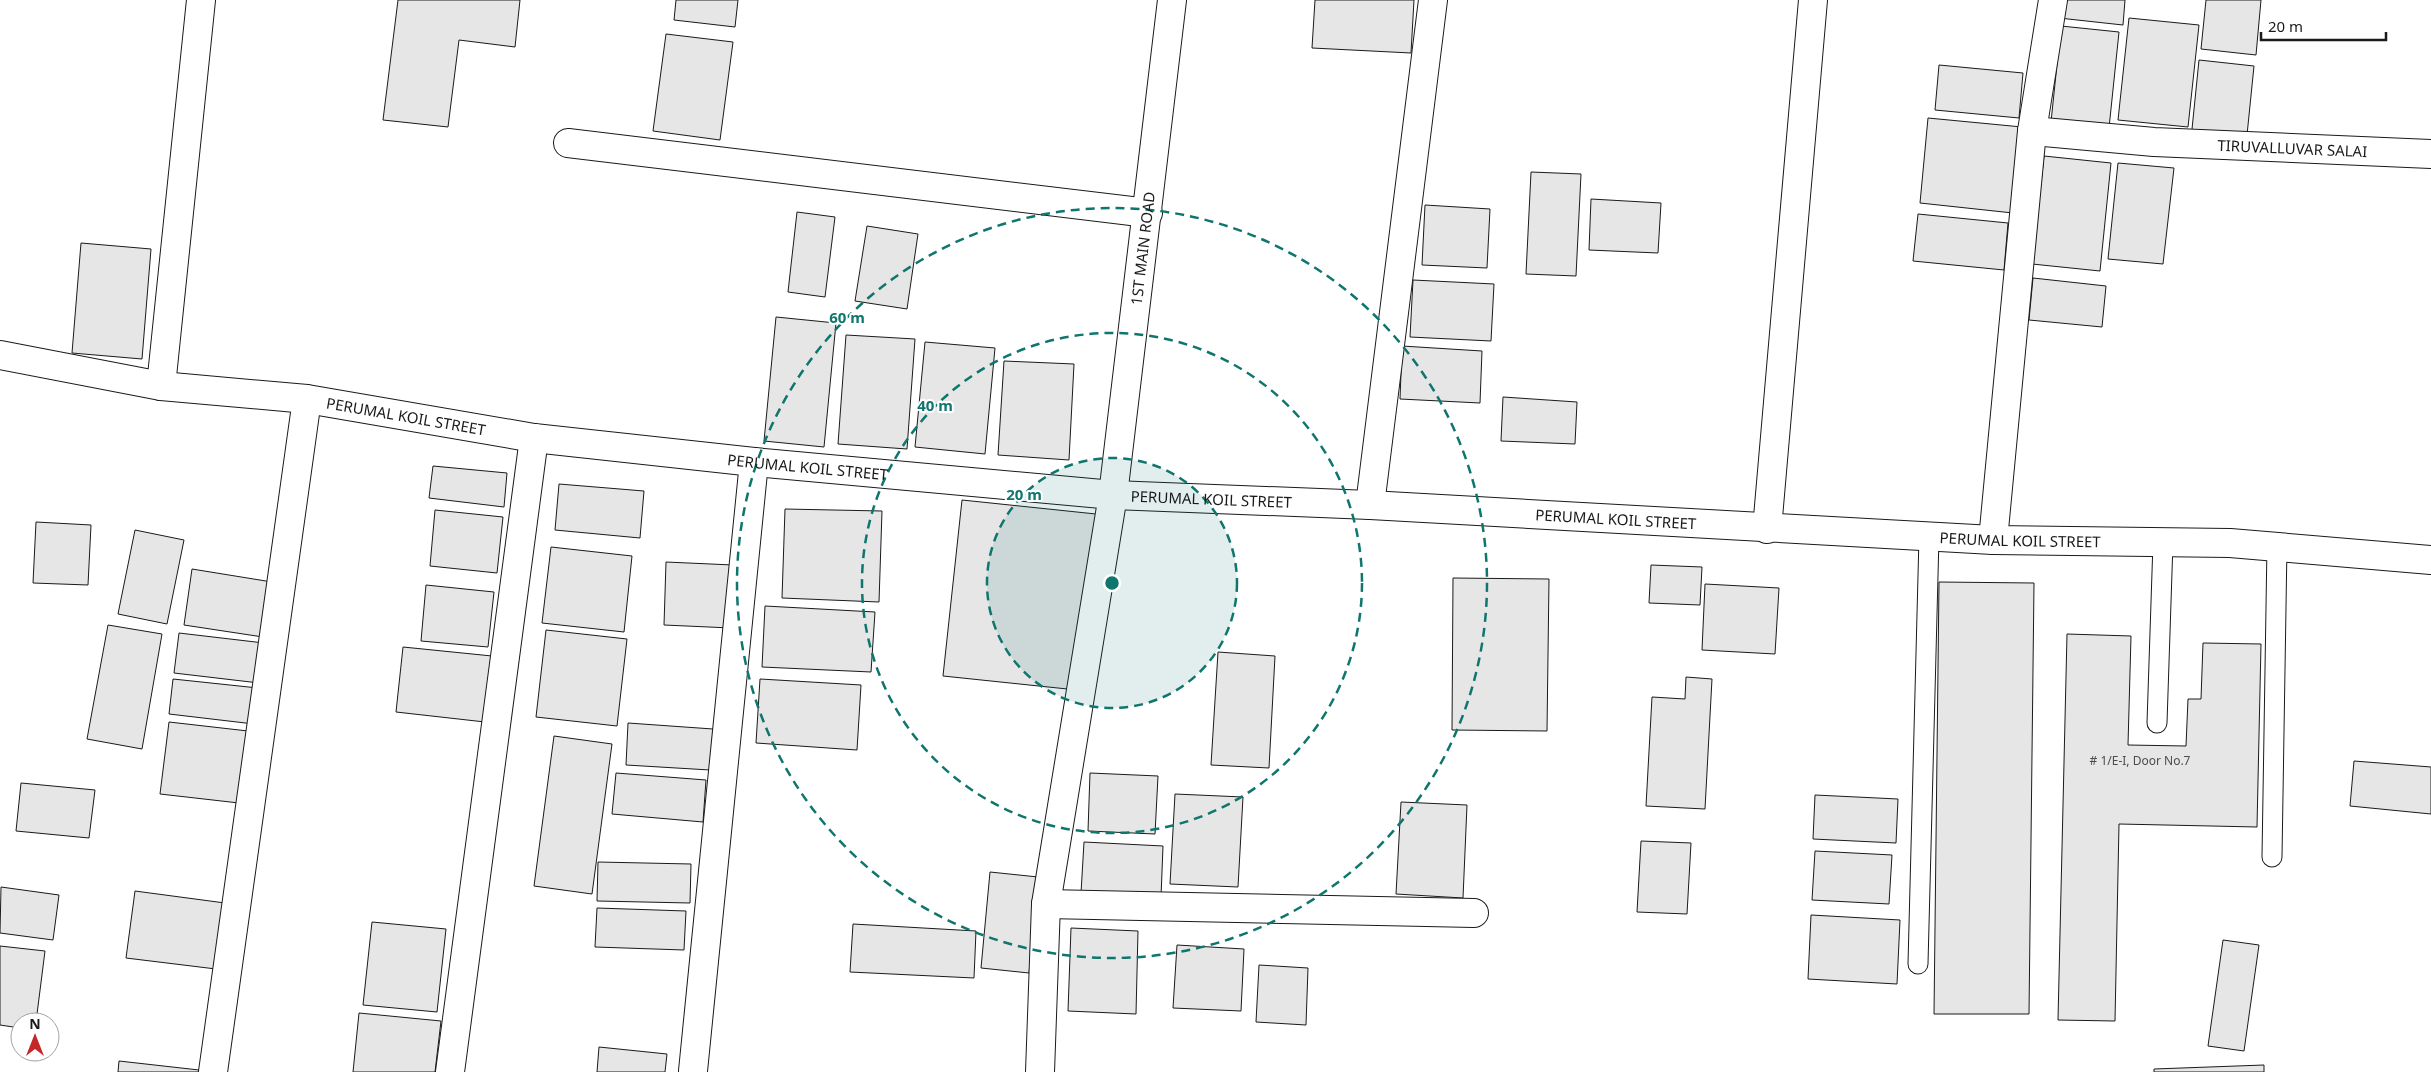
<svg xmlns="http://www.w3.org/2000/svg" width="2431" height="1072" viewBox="0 0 2431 1072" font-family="'Noto Sans',sans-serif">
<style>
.building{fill:#e6e6e6;stroke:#1a1a1a}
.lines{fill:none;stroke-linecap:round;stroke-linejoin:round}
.service-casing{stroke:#1a1a1a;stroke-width:21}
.minor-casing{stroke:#1a1a1a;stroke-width:30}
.tertiary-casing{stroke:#1a1a1a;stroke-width:30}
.service{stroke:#fff;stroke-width:19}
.minor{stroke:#fff;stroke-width:28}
.tertiary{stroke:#fff;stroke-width:28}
.ring{fill:none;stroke:#0f766e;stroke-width:2.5;stroke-dasharray:9 6}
.labels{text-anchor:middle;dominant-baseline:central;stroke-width:4;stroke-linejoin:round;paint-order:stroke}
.number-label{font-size:12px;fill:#4d4d4d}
.street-label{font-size:15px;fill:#1a1a1a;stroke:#fff}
.centre{fill:#0f766e;stroke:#fff;stroke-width:2.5}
.ring-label{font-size:15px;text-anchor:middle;font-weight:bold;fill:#0f766e;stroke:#fff;stroke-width:4;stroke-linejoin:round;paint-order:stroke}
</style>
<rect width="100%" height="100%" fill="#fff"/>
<g class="building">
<path d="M398,0H520L515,47L459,40L448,127L383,120Z"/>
<path d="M676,0H738L735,27L674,20Z"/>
<path d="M1315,0H1414L1411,53L1312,48Z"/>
<path d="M2061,0H2125L2123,25L2059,18Z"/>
<path d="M2206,0H2261L2256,55L2201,49Z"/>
<path d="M2129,18L2199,25L2188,127L2118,120Z"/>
<path d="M2061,26L2119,32L2109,128L2051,122Z"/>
<path d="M666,34L733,42L720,140L653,131Z"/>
<path d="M2199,60L2254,66L2246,145L2191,139Z"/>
<path d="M1939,65L2023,73L2019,118L1935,110Z"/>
<path d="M1928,118L2022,127L2013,213L1920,203Z"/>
<path d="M2044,156L2111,163L2100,271L2032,264Z"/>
<path d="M2118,163L2174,168L2163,264L2108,259Z"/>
<path d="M1531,172L1581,174L1576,276L1526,274Z"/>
<path d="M1591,199L1661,203L1658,253L1589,250Z"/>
<path d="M1425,205L1490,209L1487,268L1422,265Z"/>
<path d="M797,212L835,217L825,297L788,292Z"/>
<path d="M1918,214L2008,223L2004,270L1913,261Z"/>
<path d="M867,226L918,234L907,309L855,301Z"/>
<path d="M81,243L151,249L142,359L72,353Z"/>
<path d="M2033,278L2106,286L2102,327L2029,320Z"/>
<path d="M1413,280L1494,284L1491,341L1410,337Z"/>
<path d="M776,317L836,323L824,447L764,441Z"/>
<path d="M846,335L915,339L907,449L838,444Z"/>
<path d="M925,342L995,348L985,454L915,447Z"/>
<path d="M1402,346L1482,351L1480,403L1400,399Z"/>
<path d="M1004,361L1074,364L1069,460L998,455Z"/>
<path d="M1503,397L1577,402L1575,444L1501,441Z"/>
<path d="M433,466L507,473L504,507L429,498Z"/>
<path d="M559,484L644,491L640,538L555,530Z"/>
<path d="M962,500L1096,514L1077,690L943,676Z"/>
<path d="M785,509L882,511L879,602L782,598Z"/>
<path d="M435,510L503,517L497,573L430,566Z"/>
<path d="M36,522L91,525L88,585L33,583Z"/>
<path d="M135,530L184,540L167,624L118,614Z"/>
<path d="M551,547L632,556L624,632L542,623Z"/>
<path d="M666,562L733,565L731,628L664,625Z"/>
<path d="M1651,565L1702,567L1700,605L1649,603Z"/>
<path d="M192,569L272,582L263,637L184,625Z"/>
<path d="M1453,578L1549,579L1547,731L1452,730Z"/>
<path d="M1939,582L2034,583L2029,1014H1934Z"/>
<path d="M1705,584L1779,588L1775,654L1702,650Z"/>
<path d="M426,585L494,592L488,647L421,641Z"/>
<path d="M765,606L875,612L871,672L762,667Z"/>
<path d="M108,625L162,634L142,749L87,739Z"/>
<path d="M546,630L627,639L617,726L536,717Z"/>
<path d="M179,633L264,643L259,683L174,673Z"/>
<path d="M2067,634L2131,636L2128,745L2186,746L2188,699H2201L2203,643L2261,644L2257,827L2119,824L2115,1021L2058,1020Z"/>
<path d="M403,647L492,656L485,722L396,712Z"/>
<path d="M1218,652L1275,656L1269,768L1211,765Z"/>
<path d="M1686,677L1712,679L1705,809L1646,806L1652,697L1685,699Z"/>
<path d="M173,679L258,688L254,724L169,714Z"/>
<path d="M760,679L861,685L857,750L756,743Z"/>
<path d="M169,722L248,731L239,803L160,794Z"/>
<path d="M628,723L713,729L710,770L626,765Z"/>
<path d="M554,736L612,744L592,894L534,886Z"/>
<path d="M2354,761L2431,767V814L2350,806Z"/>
<path d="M616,773L706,780L703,822L612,814Z"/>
<path d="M1090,773L1158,776L1155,834L1088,831Z"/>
<path d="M21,783L95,790L89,838L16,831Z"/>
<path d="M1175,794L1243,797L1238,887L1170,884Z"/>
<path d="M1815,795L1898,799L1896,843L1813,839Z"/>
<path d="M1401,802L1467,805L1463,898L1396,894Z"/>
<path d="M1641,841L1691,843L1687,914L1637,912Z"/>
<path d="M1084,842L1163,846L1161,897L1081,893Z"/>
<path d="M1815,851L1892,855L1889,904L1812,900Z"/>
<path d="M598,862L691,864L690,903L597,901Z"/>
<path d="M990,872L1038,877L1029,973L981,968Z"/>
<path d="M1,887L59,895L53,940L0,933Z"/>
<path d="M135,891L225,903L216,969L126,958Z"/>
<path d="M597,908L686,911L684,950L595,947Z"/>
<path d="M1811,915L1900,920L1897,984L1808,979Z"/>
<path d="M372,922L446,929L437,1012L363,1005Z"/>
<path d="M853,924L976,931L974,978L850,972Z"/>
<path d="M1071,928L1138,931L1136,1014L1068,1011Z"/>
<path d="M2223,940L2259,945L2244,1051L2208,1046Z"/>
<path d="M1177,945L1244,949L1241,1011L1173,1008Z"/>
<path d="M0,946L45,951L36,1022H20V1028L0,1025Z"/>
<path d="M1259,965L1308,968L1306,1025L1256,1022Z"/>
<path d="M359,1013L441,1021L435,1072H353Z"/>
<path d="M599,1047L667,1054L665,1072H597Z"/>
<path d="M119,1061L199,1070V1072H118Z"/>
<path d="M2264,1065V1072H2154V1069Z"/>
</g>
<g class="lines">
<g class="service-casing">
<g id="service">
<path d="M2157,723L2163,542"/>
<path d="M2272,857L2277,545"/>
<path d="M1918,964L1929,537"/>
</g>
</g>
<g class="minor-casing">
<g id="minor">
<path id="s1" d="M2032,131L2154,142L2431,154"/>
<path d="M568,143L1148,213"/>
<path d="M1370,505L1433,0"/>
<path d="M1767,529L1813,0"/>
<path d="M1993,540L2032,131L2053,0"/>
<path d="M1046,904L1474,913"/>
<path d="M693,1071L754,462"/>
<path d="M213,1072L307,399"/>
<path d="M450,1072L534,438"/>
<path id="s2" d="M1040,1072L1046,904L1113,495L1172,0"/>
</g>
</g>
<g class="tertiary-casing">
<g id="tertiary">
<path id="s3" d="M0,355L161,386L307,399L534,438L754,462L1113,495L1370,505L1993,540L2230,543L2431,560"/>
<path d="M161,386L201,0"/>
</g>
</g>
<use href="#service" class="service"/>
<use href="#minor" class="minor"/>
<use href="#tertiary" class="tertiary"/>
</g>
<circle cx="1112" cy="583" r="125" fill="#0f766e" fill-opacity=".12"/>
<g class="ring">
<circle cx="1112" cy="583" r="125"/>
<circle cx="1112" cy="583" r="250"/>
<circle cx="1112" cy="583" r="375"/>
</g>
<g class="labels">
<g class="number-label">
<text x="2140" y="760"># 1/E-I, Door No.7</text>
</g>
<g class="street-label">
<text stroke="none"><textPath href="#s1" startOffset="261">TIRUVALLUVAR SALAI</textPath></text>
<text stroke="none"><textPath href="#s2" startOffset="831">1ST MAIN ROAD</textPath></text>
<text stroke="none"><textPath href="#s3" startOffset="411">PERUMAL KOIL STREET</textPath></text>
<text stroke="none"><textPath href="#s3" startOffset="816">PERUMAL KOIL STREET</textPath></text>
<text stroke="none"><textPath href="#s3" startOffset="1221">PERUMAL KOIL STREET</textPath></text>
<text stroke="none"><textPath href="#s3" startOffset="1626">PERUMAL KOIL STREET</textPath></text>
<text stroke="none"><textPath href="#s3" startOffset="2031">PERUMAL KOIL STREET</textPath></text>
</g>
</g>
<circle cx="1112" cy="583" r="8" class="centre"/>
<g class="ring-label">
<text x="847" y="323">60 m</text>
<text x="935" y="411">40 m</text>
<text x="1024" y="500">20 m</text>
</g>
<g transform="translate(35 1037)"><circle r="24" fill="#ffffff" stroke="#a3a3a3"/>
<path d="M0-4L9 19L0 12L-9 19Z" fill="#c62828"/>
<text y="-8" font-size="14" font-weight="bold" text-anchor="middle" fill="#1a1a1a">N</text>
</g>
<path d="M2261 32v8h125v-8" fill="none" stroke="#1a1a1a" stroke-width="2.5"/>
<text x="2268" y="32" font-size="15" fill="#1a1a1a" stroke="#ffffff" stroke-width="4" paint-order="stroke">20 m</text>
</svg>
